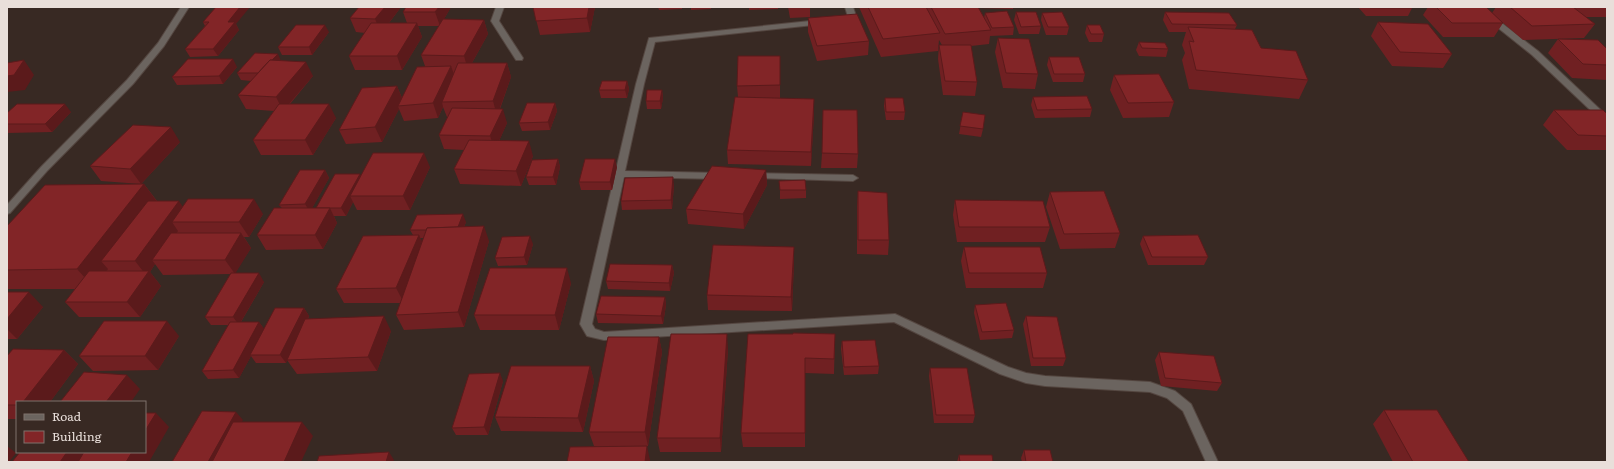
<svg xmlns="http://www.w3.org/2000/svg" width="1614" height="469" viewBox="0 0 1614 469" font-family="Literata,serif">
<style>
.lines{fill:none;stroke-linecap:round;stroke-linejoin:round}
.minor-casing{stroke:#544640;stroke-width:2}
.minor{fill:#6b645f;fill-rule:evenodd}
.wall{fill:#702022;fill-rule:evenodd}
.shaded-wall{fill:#5b1a1b}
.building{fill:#822527;stroke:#5b1a1b}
</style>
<rect width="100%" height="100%" fill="#382923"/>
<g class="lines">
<g class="minor-casing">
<g id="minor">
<path d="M181,7H189L164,46L133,84L47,171L10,213L7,214V205L41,167L127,80L158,43Z"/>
<path d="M496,7H504L499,21L523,58L522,60H516L491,21Z"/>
<path d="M845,7H853L857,19L856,21H843V17H848Z"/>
<path d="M1472,7H1481L1538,51L1607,116V124L1604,123L1532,55Z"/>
<path d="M820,20L824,22L823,24L655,42L644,84L625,171L720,173L725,176L720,179L624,177L592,324L595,329L604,332L895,314L1008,367L1026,373L1045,376L1150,382L1175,391L1191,404L1218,462H1206L1183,411L1167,398L1150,392L1045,386L1026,383L1000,374L894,322L604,340L587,336L580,324L636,84L649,38Z"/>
<path d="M754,173L853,175L858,178L853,181L751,178L749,176Z"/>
</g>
</g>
<use href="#minor" class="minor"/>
</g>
<g class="wall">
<path d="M216,7L236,24L239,30L218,56L190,57L185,49L205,26L203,22Z"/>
<path d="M359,7H401L389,23H407L403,12L406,7H451L444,19L484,20L488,34L472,63H507L511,77L500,109L507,123L499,141L533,156L521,186L460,184L454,169L464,150L444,149L439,135L448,117H447L443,107L438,118L404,121L399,109L382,142L346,144L339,130L397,86L402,98L425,66L421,55L439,26H418L422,37L402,70H355L349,56L365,33L356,32L350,18Z"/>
<path d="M533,7H595L590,32L540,35Z"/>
<path d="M658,7H682V9L659,10Z"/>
<path d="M691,7H711V9L691,10Z"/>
<path d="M749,7H778V9L749,10Z"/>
<path d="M788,7H810V17L790,18Z"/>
<path d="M859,7H1013V9L979,8L984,18L985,13L1014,27L1013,35L990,36L989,44L971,46L977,82L975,96L943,95L938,59L939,45H942L939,40L938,51L881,57Z"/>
<path d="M1358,7H1410L1412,8L1408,16H1366Z"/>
<path d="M1428,7H1486L1492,13L1496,7H1607V17H1586L1595,24L1584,38L1523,40L1495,16L1503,23L1494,37H1443L1423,15Z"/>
<path d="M1016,12L1041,26L1039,34H1019L1014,20Z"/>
<path d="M1165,12L1237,25L1235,29L1261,48L1308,80L1299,99L1189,89L1182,60L1185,53L1182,45L1186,32H1169L1163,20Z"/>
<path d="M1042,13L1069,27L1067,35H1046L1041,20Z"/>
<path d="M808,18L869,41L868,55L817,61L808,32Z"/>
<path d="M1378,22L1452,54L1443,68L1392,66L1371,36Z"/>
<path d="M1087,25L1104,34L1102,42H1089L1085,33Z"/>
<path d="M329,32L312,55H282L278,47Z"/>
<path d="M998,38L1038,74L1035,89L1003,88L995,52Z"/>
<path d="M1558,39L1607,49V80L1572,78L1548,53Z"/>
<path d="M1139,42L1168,49L1166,57L1139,56L1136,50Z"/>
<path d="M780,56V98L814,113L811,166L728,164L727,150L738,97L737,86Z"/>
<path d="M1049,57L1085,74L1083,82H1053L1047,65Z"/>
<path d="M281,60L313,76L290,104L336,118L313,155H261L253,140L274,111L246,109L238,95L251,81L241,80L237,73Z"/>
<path d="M237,67L223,84L177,85L172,77Z"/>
<path d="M1114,75L1174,102L1169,117L1123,118L1110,90Z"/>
<path d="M627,81L629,89L627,98H601L599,90Z"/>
<path d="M662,90L663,98L661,109H647L646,101Z"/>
<path d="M1033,97L1092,109L1090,117L1035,118L1031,105Z"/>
<path d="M885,98L905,112L904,120H886L884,106Z"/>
<path d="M555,103L557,111L550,130L522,131L519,123Z"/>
<path d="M1554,110L1607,114V150H1567L1543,125Z"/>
<path d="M71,112L52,132L7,133V113Z"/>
<path d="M963,112L983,129L981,137L959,134Z"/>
<path d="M180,142L141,184L101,181L90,166Z"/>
<path d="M822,153L858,154L857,168H821Z"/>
<path d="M558,159L560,167L556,185H529L526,177Z"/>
<path d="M430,167L410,210H357L353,202L346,216H334L337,223L323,249L266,250L257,235L282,208L279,205L325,170L329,178L312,208H316L361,175Z"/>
<path d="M617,167L612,190H581L579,182Z"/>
<path d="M766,170L767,185L744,229L688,224L686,209Z"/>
<path d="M144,184L157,201L182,207L263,214L249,237H244L251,248L235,273L264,282L241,322H259L264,329L304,308L309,316L308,319L391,331L377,371L297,374L287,360L286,363H256L251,356L239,378L208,379L202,371L229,325H211L205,317L231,274L163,275L155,264L150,272L161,286L140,317H79L65,302L76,289H7V226Z"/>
<path d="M674,185L672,209L622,210L621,201Z"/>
<path d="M780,190H806V198L780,199Z"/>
<path d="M858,191L889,240L888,255L857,254V206Z"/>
<path d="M1050,192L1120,233L1115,248L1060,249L1046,207Z"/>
<path d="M955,200L1050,227L1045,242H957L953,215Z"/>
<path d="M466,222L464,227L489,241L464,327L404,330L396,315L400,303H344L336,289L413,235L410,230ZM420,238H424L422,242Z"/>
<path d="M1143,236L1208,257L1204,265H1148L1140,244Z"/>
<path d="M533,244L527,265L498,266L495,258Z"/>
<path d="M794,247V261L792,311L708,310L707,295Z"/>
<path d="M964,247L1047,273L1043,288H966L961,261Z"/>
<path d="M672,265L674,273L670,291L608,289L606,281Z"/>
<path d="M571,283L559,330H480L474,315Z"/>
<path d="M7,292L43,307L17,339H7Z"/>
<path d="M665,297L666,305L663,324L598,323L596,314Z"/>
<path d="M975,305L1014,330L1012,338L980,340L974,313Z"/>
<path d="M1026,316L1066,358L1063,366H1031L1023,324Z"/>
<path d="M748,334H835L834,374L805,373V447H743L741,433Z"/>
<path d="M179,336L158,370L93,371L79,356Z"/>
<path d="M659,337L662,352L648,446H639L650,460L594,446L589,432Z"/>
<path d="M842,341L879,366L878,374L844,375L841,349Z"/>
<path d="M728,349L721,452H660L657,438Z"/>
<path d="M64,350L78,364L50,402H17V419H7V356Z"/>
<path d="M1159,352L1222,383L1217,391L1161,386L1155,360Z"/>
<path d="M590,366L594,381L583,432L501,431L495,417Z"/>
<path d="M930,368L975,415L973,423H934L929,376Z"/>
<path d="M503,381L488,435H456L452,428Z"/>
<path d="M1384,410L1469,462H1393L1373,424Z"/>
<path d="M1024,450L1053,462H1022L1021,458Z"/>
<path d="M959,455L960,462H957Z"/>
</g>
<g class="shaded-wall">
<path d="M240,7H250L236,24L239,30L218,56L213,49L228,22Z"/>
<path d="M385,7H401L381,33L375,19Z"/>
<path d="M439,7H451L440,26L435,12Z"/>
<path d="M589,7H595L590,32L587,18Z"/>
<path d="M484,20L488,34L468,70L464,56Z"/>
<path d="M417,23L422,37L402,70L397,56Z"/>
<path d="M325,25L329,32L312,55L309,47Z"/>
<path d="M278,54L281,61L261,73Z"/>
<path d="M233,59L237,67L223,84L219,76Z"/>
<path d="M24,60L34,75L25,90L7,92V76Z"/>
<path d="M306,62L313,76L283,111L276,97Z"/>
<path d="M507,63L511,77L497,116L493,101Z"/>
<path d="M451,66L456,80L442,102L443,107L438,118L433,103Z"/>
<path d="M627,81L629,89L627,98L625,90Z"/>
<path d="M397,86L403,101L398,106L399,109L382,142L375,127Z"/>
<path d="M662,90L663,98L661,109L660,101Z"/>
<path d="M814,99V113L811,166V152Z"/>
<path d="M555,103L557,111L550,130L548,122Z"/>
<path d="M65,104L71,112L52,132L45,124Z"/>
<path d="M329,104L336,118L313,155L305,140Z"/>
<path d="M503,109L507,123L495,150L490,136Z"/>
<path d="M171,127L180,142L141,184L130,169Z"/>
<path d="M529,141L533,156L521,186L516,171Z"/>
<path d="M424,153L430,167L410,210L403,196Z"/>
<path d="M558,159L560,167L556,185L553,177Z"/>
<path d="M615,159L617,167L612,190L610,182Z"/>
<path d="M325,170L329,178L310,212L305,204Z"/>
<path d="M766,170L767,185L744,229L743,214Z"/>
<path d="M360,174L364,182L350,196L353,202L346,216L341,208Z"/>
<path d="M673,177L674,185L672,209L671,200Z"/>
<path d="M144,184L158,203L101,261L108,269L94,288L77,269Z"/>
<path d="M254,199L263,214L249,237L239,222Z"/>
<path d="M179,201L189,216L172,222L178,231L158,260H152L155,264L150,272L161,286L140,317L127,302L146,275L135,261Z"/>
<path d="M330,208L337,223L323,249L315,235Z"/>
<path d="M463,214L466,222L460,237L457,229Z"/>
<path d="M484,226L489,241L464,327L458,312Z"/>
<path d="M241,233L251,248L235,274L225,260Z"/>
<path d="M419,235L426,250L404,303L396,288Z"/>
<path d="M530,236L533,244L527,265L524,257Z"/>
<path d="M794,247V261L792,311L791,297Z"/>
<path d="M672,265L674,273L670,291L669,283Z"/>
<path d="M567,268L571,283L559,330L555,315Z"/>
<path d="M259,273L264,282L239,325L233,317Z"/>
<path d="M29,292L43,307L17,339L7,329V319Z"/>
<path d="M665,297L666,305L663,324L661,316Z"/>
<path d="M304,308L309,316L286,363L280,355Z"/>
<path d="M384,316L391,331L377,371L368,357Z"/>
<path d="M167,321L179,336L158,370L145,356Z"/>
<path d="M259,322L265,330L250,355L251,356L239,378L233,370Z"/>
<path d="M727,334L728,349L721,452L720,438Z"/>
<path d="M659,337L662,352L648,446L645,432Z"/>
<path d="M64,350L78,364L50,402H23Z"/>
<path d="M590,366L594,381L583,432L578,418Z"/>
<path d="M500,373L503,381L488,435L484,427Z"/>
<path d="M127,375L140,389L131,402H106Z"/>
<path d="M236,412L243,420L219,462H208Z"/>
<path d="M156,413L169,427L149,462H126L132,452H145V431Z"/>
<path d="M302,422L313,436L301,462H284Z"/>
<path d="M7,446L16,453L9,462H7Z"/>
<path d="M647,446L650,460V462H645Z"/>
<path d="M67,452H93L86,462H60Z"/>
<path d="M389,452L394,460L393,462H386Z"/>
</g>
<g class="building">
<path d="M216,7H240L228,22H235L213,49H185L209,22H203Z"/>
<path d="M359,7H385L375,19L350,18Z"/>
<path d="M406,7H439L435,12H403Z"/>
<path d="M533,7H589L587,18L536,21Z"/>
<path d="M868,7H926L940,33L883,39Z"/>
<path d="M931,7H978L991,30L945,34Z"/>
<path d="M1369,7H1410L1412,8H1370Z"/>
<path d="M1436,7H1486L1503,23H1452Z"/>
<path d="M1510,7H1573L1595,24L1532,26Z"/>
<path d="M1007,11L1014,27L992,28L985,13Z"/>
<path d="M1016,12H1036L1041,26L1021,27Z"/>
<path d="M1062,12L1069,27H1048L1042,13Z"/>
<path d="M1165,12L1229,13L1237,25L1172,24Z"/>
<path d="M857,14L869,41L817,46L808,18Z"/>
<path d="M443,19L484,20L464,56L421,55Z"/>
<path d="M1378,22L1428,24L1452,54L1400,52Z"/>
<path d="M371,23H417L397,56H349Z"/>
<path d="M296,25H325L309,47H278Z"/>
<path d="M1087,25H1100L1104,34H1091Z"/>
<path d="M1188,27L1252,30L1261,48L1296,51L1308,80L1196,70L1189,41L1194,42Z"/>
<path d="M998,38L1029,39L1038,74L1006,73Z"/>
<path d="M1558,39L1598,40L1607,49V65L1583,64Z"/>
<path d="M1139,42L1165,43L1168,49L1142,48Z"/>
<path d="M939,45H971L977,82L945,81Z"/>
<path d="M255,53L278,54L272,60H270L258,73H237Z"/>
<path d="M738,56H780V85L737,86Z"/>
<path d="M1049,57H1079L1085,74H1054Z"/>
<path d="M188,59H233L219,76L172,77Z"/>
<path d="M24,60L14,75L7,76V63Z"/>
<path d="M270,60L306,62L276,97L238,95Z"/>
<path d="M458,63H507L493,101L442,102Z"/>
<path d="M451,66L433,103L398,106L417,67Z"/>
<path d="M1159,74L1174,102L1128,103L1114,75Z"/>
<path d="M602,81H627L625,90H599Z"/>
<path d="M397,86L375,127L339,130L362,88Z"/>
<path d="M647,90H662L660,101H646Z"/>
<path d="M1087,96L1092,109L1037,110L1033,97Z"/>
<path d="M735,97L814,99L811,152L727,150Z"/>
<path d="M885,98H903L905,112H886Z"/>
<path d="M527,103H555L548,122L519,123Z"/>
<path d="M17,104H65L45,124H7V113Z"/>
<path d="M279,104H329L305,140H253Z"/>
<path d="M452,108L503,109L490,136L439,135Z"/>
<path d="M823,110H857L858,154L822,153Z"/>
<path d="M1554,110H1603L1607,114V136L1578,135Z"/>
<path d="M963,112L985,115L983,129L960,126Z"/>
<path d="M133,125L171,127L130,169L90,166Z"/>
<path d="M469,140L529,141L516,171L454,169Z"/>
<path d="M373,153H424L403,196H350Z"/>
<path d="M558,159L553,177H526L532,160Z"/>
<path d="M585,159H615L610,182H579Z"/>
<path d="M712,166L766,170L743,214L686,209Z"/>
<path d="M300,170H325L305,204L279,205Z"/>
<path d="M335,174H360L341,208H316Z"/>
<path d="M673,177L671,200L621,201L625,178Z"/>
<path d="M805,180L806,190H780L779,181Z"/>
<path d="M144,184L77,269L7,270V226L45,185Z"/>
<path d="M858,191L887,193L889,240H858Z"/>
<path d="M1104,191L1120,233L1064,234L1050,192Z"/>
<path d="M188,199H254L239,222H172Z"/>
<path d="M955,200L1043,201L1050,227H959Z"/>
<path d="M148,201H179L135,261H101Z"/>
<path d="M274,208H330L315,235H257Z"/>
<path d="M463,214L458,227L427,228V230H410L417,215Z"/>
<path d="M484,226L458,312L396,315L427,228Z"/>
<path d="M171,233H241L225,260H152Z"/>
<path d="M419,235L396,288L336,289L363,236Z"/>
<path d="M1198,235L1208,257H1152L1143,236Z"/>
<path d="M530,236L524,257L495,258L502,237Z"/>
<path d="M713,245L794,247L791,297L707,295Z"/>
<path d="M964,247H1040L1047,273H969Z"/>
<path d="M610,264L672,265L669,283L606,281Z"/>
<path d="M490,268H567L555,315H474Z"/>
<path d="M89,271H149L127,302H65Z"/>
<path d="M231,273H259L233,317H205Z"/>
<path d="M7,292H29L7,319Z"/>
<path d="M601,296L665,297L661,316L596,314Z"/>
<path d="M1006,303L1014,330L982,332L975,305Z"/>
<path d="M275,308H304L280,355H250Z"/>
<path d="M384,316L368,357L287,360L305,319Z"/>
<path d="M1026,316L1057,317L1066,358H1033Z"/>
<path d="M104,321H167L145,356H79Z"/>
<path d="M230,322H259L233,370L202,371Z"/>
<path d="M793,333L835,334L834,359L805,358V433H741L748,334H793Z"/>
<path d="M671,334H727L720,438H657Z"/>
<path d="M608,337H659L645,432H589Z"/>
<path d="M875,340L879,366L844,367L842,341Z"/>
<path d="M13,349L64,350L23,402H17V405H7V356Z"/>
<path d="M1159,352L1214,356L1222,383L1165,378Z"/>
<path d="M511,366H590L578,418L495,417Z"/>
<path d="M930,368H967L975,415H936Z"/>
<path d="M84,372L127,375L106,402H60Z"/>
<path d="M500,373L484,427L452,428L469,374Z"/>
<path d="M1384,410H1437L1469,462H1413Z"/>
<path d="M202,411L236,412L208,462H172Z"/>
<path d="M145,413H156L145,431Z"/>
<path d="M233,422H302L284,462H212Z"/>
<path d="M647,446L645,462H567L570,447Z"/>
<path d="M1024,450H1050L1053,462H1026Z"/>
<path d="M20,452H67L60,462H12Z"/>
<path d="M84,452H132L126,462H78Z"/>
<path d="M389,452L386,462H317L319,456Z"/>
<path d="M959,455H992L993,462H960Z"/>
</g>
<rect width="1614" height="469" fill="none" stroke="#e9dfda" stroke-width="16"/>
<rect x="16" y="401" width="130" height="52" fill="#382923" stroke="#7f726c"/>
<rect x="24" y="414" width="20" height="6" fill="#6b645f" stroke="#7f726c"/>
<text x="52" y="421" font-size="12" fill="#e9dfda">Road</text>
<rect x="24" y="431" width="20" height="12" fill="#822527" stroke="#7f726c"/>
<text x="52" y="441" font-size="12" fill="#e9dfda">Building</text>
</svg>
